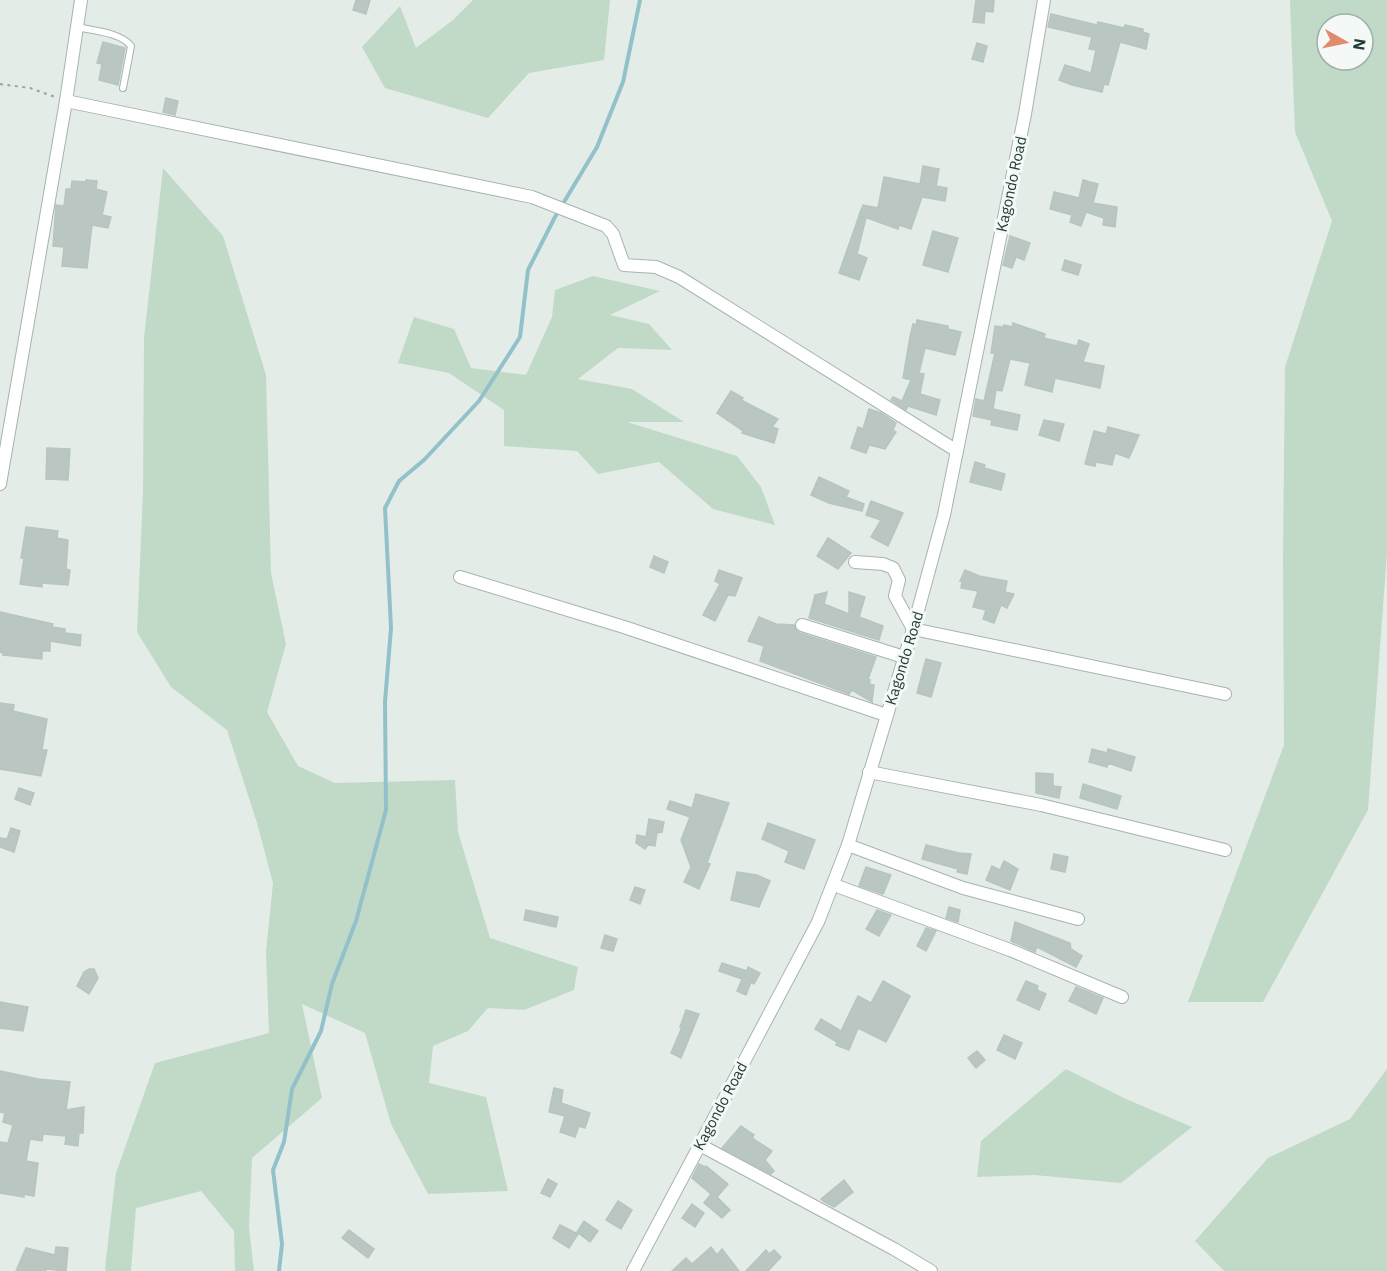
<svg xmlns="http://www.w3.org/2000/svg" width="1387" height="1271" viewBox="0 0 1387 1271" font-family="'IBM Plex Sans',sans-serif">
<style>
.green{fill:#c0dac7;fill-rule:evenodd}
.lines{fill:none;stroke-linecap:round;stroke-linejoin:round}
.stream{stroke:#93c1ca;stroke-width:4}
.building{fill:#bac6c1;stroke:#b7c5bf;stroke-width:1.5}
.service-casing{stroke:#a7b3af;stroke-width:8}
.minor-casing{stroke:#a7b3af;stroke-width:14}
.path{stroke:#88aca1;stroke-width:2;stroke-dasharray:3 4.5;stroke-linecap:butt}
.service{stroke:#fff;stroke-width:6}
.minor{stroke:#fff;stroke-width:12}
.labels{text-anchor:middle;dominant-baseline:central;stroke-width:6;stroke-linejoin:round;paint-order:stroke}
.street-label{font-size:15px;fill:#253b36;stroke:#f4f9f7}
</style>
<rect width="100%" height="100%" fill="#e4ece8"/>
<g class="green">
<path d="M473,0H610L604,60L529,73L488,118L385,88L362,47L400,6L416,48L453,20Z"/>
<path d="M1290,0H1387V553L1368,810L1263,1002H1188L1284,745L1283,556L1285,367L1332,221L1295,132ZM1327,24H1363V60H1327Z"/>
<path d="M163,168L223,236L266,375L271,573L286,644L267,712L298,766L335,783L455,780L458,832L490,938L578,967L574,990L524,1010L488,1008L468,1031L433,1046L429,1083L486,1097L508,1191L428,1194L391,1124L365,1033L302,1004L322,1098L252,1158L249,1227L254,1271H235L234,1231L201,1191L136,1208L131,1271H106L105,1268L116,1173L155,1063L269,1033L266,952L273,883L257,823L227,730L171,687L137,632L143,491L144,338Z"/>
<path d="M593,276L660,291L610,315L649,324L672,350L618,348L578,379L632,389L684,422H627L737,456L761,487L775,525L713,509L659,462L598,474L577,451L504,446V410L449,373L398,363L414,317L454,329L471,368L526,375L552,317L555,290Z"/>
<path d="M1066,1069L1126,1099L1192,1127L1121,1183L1034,1175L977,1177L981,1141Z"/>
<path d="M1387,1069V1271H1224L1195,1241L1268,1158L1350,1119Z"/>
</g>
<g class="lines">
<path class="stream" d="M279,1271L282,1244L273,1170L284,1142L292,1089L321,1031L332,984L356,921L386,810L385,702L391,628L385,508L399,481L424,460L479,401L520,337L528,270L555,217L597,147L623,82L640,0"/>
</g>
<g class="building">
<path d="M356,0H370L366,14L353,10Z"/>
<path d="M976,0H994L993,12L985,11L984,23L973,22Z"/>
<path d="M1051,14L1097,25L1098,22L1124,28L1125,25L1143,29V32L1149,34L1146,49L1120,42L1108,85L1104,84L1102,92L1072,85L1059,80L1065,65L1091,73L1096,50L1089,49L1092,37L1048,27Z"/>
<path d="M103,42L125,48L118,85L99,80L102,64L97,63Z"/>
<path d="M977,43L987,46L983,62L972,59Z"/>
<path d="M166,98L178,101L175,115L163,112Z"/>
<path d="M923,166L939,169L936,186L947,188L945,201L922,197L911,229L899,225L898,229L859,215L863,205L878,208L884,177L920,184Z"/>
<path d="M86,180L97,181L96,189L107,192L102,215L111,217L108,228L92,225L87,268L62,266L64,247L53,246L56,205L64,206L66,189H71L72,181L86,182Z"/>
<path d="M1083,180L1098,184L1093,203L1117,207L1115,227L1103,225L1104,218L1086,212L1081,226L1070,222L1072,215L1050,209L1054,192L1079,198Z"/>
<path d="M859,216L866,218L857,254L867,258L859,280L839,273Z"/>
<path d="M933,231L958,238L948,272L923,265Z"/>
<path d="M1010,236L1030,243L1024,260L1016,257L1012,268L1003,265Z"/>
<path d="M1065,260L1081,265L1078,275L1062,270Z"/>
<path d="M917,320L948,326V329L961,332L955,355L925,348L919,373L924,374L920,394L940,400L936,415L908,406L906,410L891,400L893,397L902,401L911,380L903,378L910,337L913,324L916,325Z"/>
<path d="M1013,323L1045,334L1044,338L1077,346L1079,340L1089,344L1083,362L1104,366L1100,388L1055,378L1052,392L1025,385L1030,363L1010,359L1002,391L996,390L993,409L1020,415L1017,430L991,425L992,420L973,416L976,399L984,401L995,353H991L995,326L1004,327V325L1012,327Z"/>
<path d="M731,391L743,398L741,400L778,419L772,427L778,429L774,443L742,433L743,431L717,413Z"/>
<path d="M869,409L881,413L896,423L893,430L896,432L885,449L869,445L866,453L851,448L858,427L863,429Z"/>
<path d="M1044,420L1064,424L1059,441L1039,435Z"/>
<path d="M1108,427L1139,435L1129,458L1115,453L1112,465L1096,462L1095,466L1085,464L1094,431L1106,434Z"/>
<path d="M47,448L70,449L68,480L46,479Z"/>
<path d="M975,462L985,465L984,468L1005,474L1001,490L970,482Z"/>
<path d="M819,477L849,491L846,497L864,504L862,511L829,503L811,495Z"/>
<path d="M871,501L903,513L888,546L871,537L881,520L866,515Z"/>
<path d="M26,527L58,531L57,538L68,540L66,569L70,570L68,585L42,583V587L20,584L24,558H21Z"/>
<path d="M828,538L851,553L838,569L817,556Z"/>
<path d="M654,556L668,562L664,573L650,567Z"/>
<path d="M719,570L742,578L735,596L728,595L715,621L703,615L720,584L715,581Z"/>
<path d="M965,570L979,576L1007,581L1005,592L1014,594L1007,608L1001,605L994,623L983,619L986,610L973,607L978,591L961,588L962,581H960Z"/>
<path d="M827,592L824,604L849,614V592L865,597L859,617L883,626L879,640L809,618L815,595Z"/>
<path d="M0,612L53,624L52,627L65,629V633L81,635L80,646L50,641V651H42V659L3,655V653L0,652Z"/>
<path d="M759,617L776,624L794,625L796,630L800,633L876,657L868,679L870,680L869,684L874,685L872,702L852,690L849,694L760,661L764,646L748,641Z"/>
<path d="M926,659L941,663L931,697L917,693Z"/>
<path d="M0,703L14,705L13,711L47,719L42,750H47L41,776L0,769Z"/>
<path d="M1092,749L1107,753L1108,749L1135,757L1131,771L1108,763L1107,767L1089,762Z"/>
<path d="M1036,773L1053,774V786L1061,787L1059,798L1036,793Z"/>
<path d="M1083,784L1121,796L1117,809L1080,798Z"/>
<path d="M19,788L34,793L30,805L15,799Z"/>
<path d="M696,794L729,803L707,863L710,864L699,889L684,882L691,867L681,840L690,817L667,809L670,801L692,808Z"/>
<path d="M649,819L664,822L662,832L657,833L655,846L648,845L645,849L636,843L637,835L646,837Z"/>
<path d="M768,823L815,840L804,869L785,862L789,851L762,839Z"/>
<path d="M11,828L20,831L14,852L0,847V838L7,839Z"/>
<path d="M926,845L959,853L971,854L967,874L957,872L958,869L922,859Z"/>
<path d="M1054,854L1068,857L1065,872L1051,869Z"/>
<path d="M1004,861L1018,869L1010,890L986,880L992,866L1000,870Z"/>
<path d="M866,867L891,875L883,894L859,886Z"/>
<path d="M737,872L757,875L770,881L759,907L731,900Z"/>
<path d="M635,887L645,890L640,904L630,900Z"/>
<path d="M949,907L960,910L958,922L946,918Z"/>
<path d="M526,910L558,917L556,927L524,920Z"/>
<path d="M877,910L891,915L879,936L866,929Z"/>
<path d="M1015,922L1070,943L1071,949L1082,956L1076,967L1037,947L1035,952L1011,941Z"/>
<path d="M926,928L936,931L926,951L917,946Z"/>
<path d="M605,935L617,939L613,951L601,948Z"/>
<path d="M722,963L747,971L748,967L760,973L754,984L751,982L746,995L737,991L742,979L719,971Z"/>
<path d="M89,969H94L98,978L89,994L77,986L84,972Z"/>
<path d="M883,981L910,996L886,1042L858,1028L849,1050L836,1045L837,1042L815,1029L821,1019L841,1031L858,996L871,1003Z"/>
<path d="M1026,981L1038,986L1037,990L1046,994L1039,1010L1017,1000Z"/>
<path d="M1076,987L1103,998L1096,1014L1069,1001Z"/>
<path d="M0,1002L28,1007L23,1031L0,1028Z"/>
<path d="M686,1010L699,1014L681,1058L671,1053L682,1027H680Z"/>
<path d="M1004,1035L1022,1043L1015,1059L997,1050Z"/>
<path d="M977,1051L985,1060L976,1068L968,1058Z"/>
<path d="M0,1071L38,1079L70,1082L66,1110L84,1107L83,1133H79L78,1146L65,1144L66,1136L43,1134L42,1141L30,1139L26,1161L38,1163L34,1196L24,1194V1197L0,1193V1142L8,1143L13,1125L3,1122L5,1113L0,1112Z"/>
<path d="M554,1088L563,1090L561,1103L590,1113L585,1128L579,1126L575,1137L560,1132L565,1116L549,1112Z"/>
<path d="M741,1126L754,1135L752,1138L772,1151L765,1160L774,1171L771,1174L722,1148Z"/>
<path d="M699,1164L705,1167L706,1166L728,1184L717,1197L730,1210L722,1218L704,1203L711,1194L692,1178Z"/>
<path d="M548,1179L557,1184L550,1197L541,1193Z"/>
<path d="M844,1180L853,1192L834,1207L823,1201L821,1199Z"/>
<path d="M618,1201L632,1210L621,1229L606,1220Z"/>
<path d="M692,1204L704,1213L695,1227L682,1218Z"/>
<path d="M584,1221L598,1231L590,1242L577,1232Z"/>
<path d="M560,1225L578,1234L569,1248L553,1238Z"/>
<path d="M349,1230L374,1249L368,1258L342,1238Z"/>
<path d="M56,1247L68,1248L66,1271L46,1269V1271H16L26,1248L55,1255Z"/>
<path d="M711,1247L717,1255L722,1249L739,1271H672L686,1258L692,1264Z"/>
<path d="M766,1250L769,1254L774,1250L781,1257L768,1271H746Z"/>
</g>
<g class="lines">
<g class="service-casing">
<path id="service" d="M77,27C93,31 120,32 131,46L123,88"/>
</g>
<g class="minor-casing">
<g id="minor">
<path d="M66,101L532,197L606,226L613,234L624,265L656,267L679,277L957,451"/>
<path d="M0,484L66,101L81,0"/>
<path d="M855,562L883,564L893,568L899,580L895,596L913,629L1225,694"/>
<path d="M460,577L624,627L886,715"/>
<path d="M802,625L904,657"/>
<path d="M869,772L1041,805L1225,850"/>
<path d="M848,845L963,888L1078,919"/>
<path d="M834,885L1010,950L1122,997"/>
<path d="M700,1145L894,1249L931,1271"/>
<path d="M633,1271L818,922L848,845L913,629L944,515L1025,114L1044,0"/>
</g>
</g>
<path class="path" d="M0,84L30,88L55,97"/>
<use href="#service" class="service"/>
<use href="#minor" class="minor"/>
</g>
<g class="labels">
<g class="street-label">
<text transform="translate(1011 184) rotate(-78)">Kagondo Road</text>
<text transform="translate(904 658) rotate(-73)">Kagondo Road</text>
<text transform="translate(720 1106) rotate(-62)">Kagondo Road</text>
</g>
</g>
<g transform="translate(1345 42) rotate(99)"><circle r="28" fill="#f4f9f7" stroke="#a1adaa" stroke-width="1.5"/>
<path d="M0-4.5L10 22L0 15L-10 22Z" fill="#e28a6c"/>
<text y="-9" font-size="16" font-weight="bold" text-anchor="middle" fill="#253b36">N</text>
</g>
</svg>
